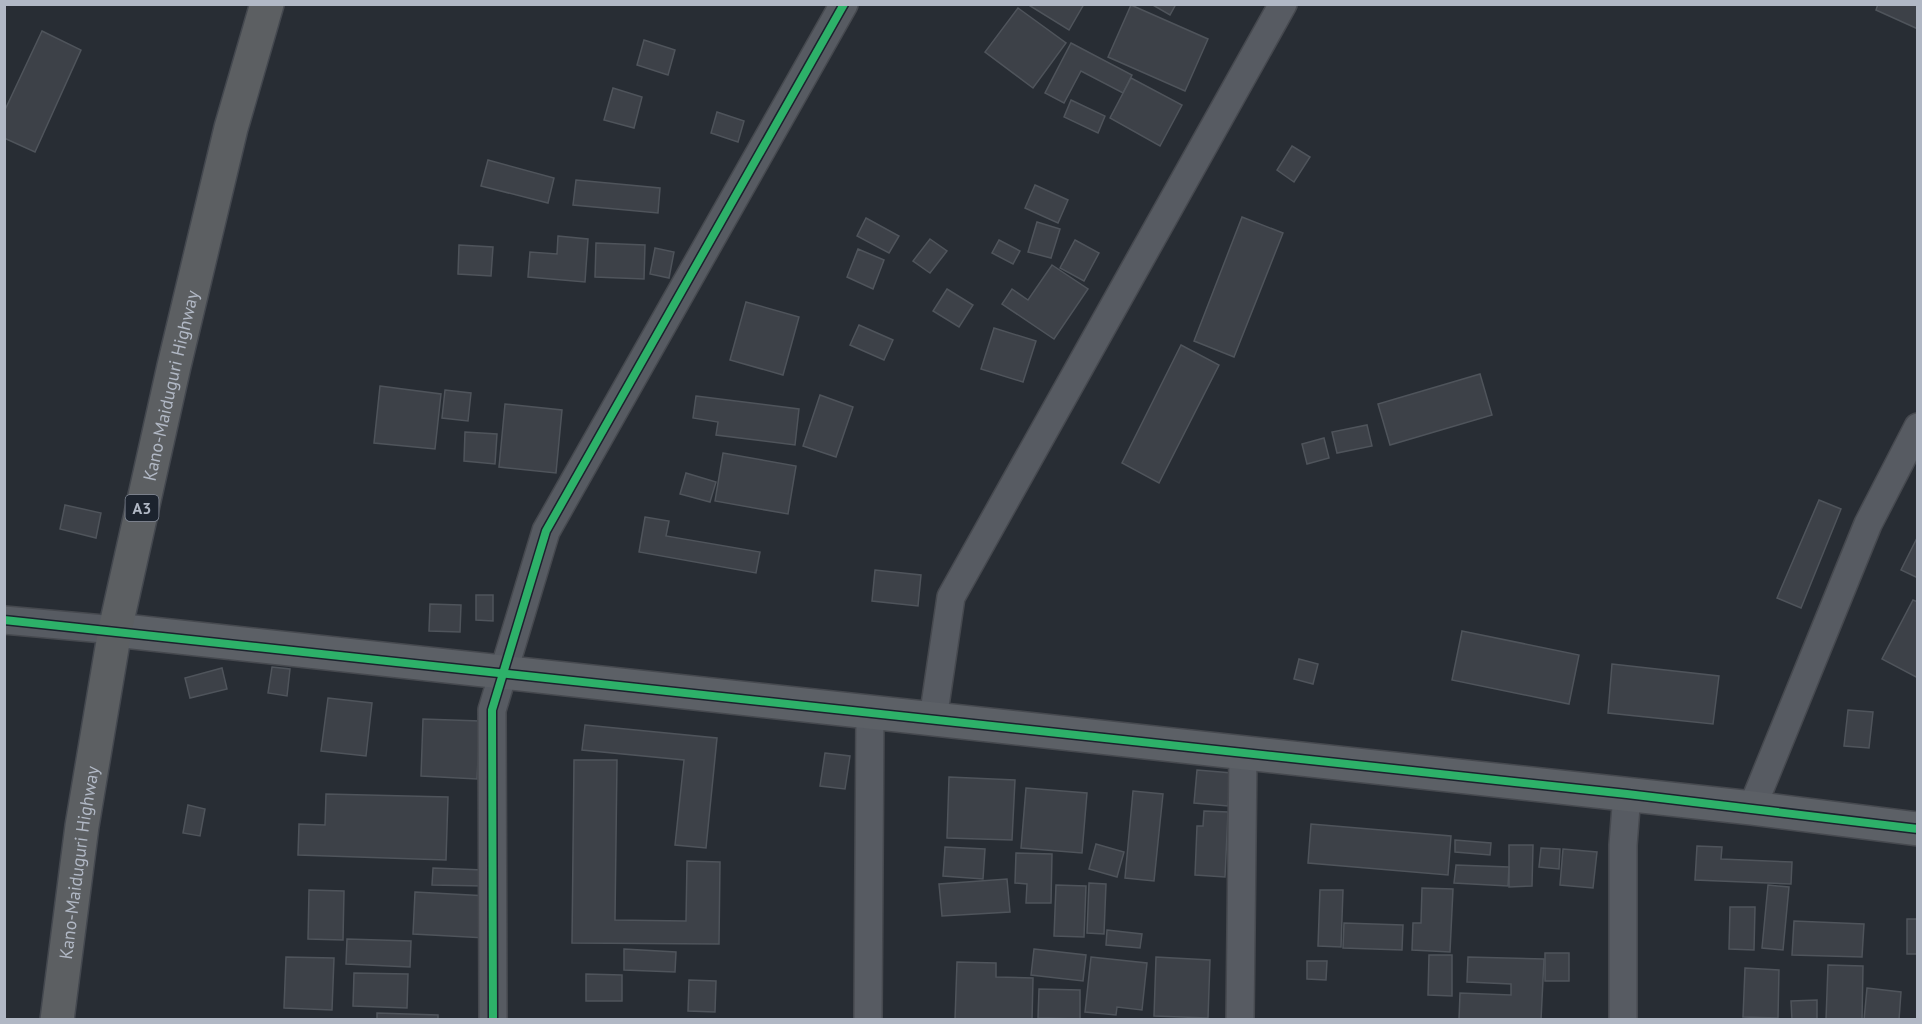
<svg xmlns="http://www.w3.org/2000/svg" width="1922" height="1024" viewBox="0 0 1922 1024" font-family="'PT Sans',sans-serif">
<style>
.building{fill:#3d4148;stroke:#4f545b;stroke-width:1.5}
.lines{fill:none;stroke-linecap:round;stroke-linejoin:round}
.street-casing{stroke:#46494f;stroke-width:30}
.secondary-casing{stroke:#46494f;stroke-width:36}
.highway-casing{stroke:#44484f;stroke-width:36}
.street{stroke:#575b62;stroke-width:27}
.secondary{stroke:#5c6066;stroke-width:33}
.highway{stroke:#5c5f62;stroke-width:33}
.cycleway-casing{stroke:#1c232e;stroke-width:11}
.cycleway{stroke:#2db169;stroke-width:8}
.labels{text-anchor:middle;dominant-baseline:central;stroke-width:4.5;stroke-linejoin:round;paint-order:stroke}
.shield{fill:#1c232e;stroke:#848b98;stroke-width:1.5}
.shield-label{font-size:16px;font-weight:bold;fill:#b1b8c5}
.street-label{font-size:18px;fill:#b1b8c5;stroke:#1c232e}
</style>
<rect width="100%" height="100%" fill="#282d34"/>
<g class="building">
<path d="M1027,4H1084L1069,30Z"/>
<path d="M1151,4H1176L1170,15Z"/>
<path d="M1878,4H1918V29L1876,10Z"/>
<path d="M1131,5L1208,39L1185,91L1108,57Z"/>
<path d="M1018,8L1066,43L1033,88L985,52Z"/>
<path d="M42,31L81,50L35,152L4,138V112Z"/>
<path d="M644,40L675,50L668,75L637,65Z"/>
<path d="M1071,43L1132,75L1123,93L1081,71L1064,103L1045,93Z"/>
<path d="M1131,78L1182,105L1160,146L1110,118Z"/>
<path d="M613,88L642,97L634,128L604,120Z"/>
<path d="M1071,100L1105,116L1098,133L1064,117Z"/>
<path d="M717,112L744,121L738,142L711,133Z"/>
<path d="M1292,146L1310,157L1294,182L1277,170Z"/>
<path d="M488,160L554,178L548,203L481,186Z"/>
<path d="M576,180L660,188L658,213L573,205Z"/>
<path d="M1035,185L1068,200L1058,223L1025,208Z"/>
<path d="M1242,217L1283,233L1234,357L1194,341Z"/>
<path d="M866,218L899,236L889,253L857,236Z"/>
<path d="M1037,222L1060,229L1051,258L1028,252Z"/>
<path d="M558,236L588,239L585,282L528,277L530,252L557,254Z"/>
<path d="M930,239L947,251L930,273L913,261Z"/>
<path d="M999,240L1020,251L1013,264L992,253Z"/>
<path d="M1075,240L1099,253L1084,281L1060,268Z"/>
<path d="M596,243L645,245L644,279L595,277Z"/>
<path d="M459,245L493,247L491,276L458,274Z"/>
<path d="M655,248L674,252L669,278L650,274Z"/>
<path d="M858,249L884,260L873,289L847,277Z"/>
<path d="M1052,265L1088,289L1054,339L1002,304L1012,289L1028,300Z"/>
<path d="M947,289L973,305L959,327L933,311Z"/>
<path d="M746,302L799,317L783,375L730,360Z"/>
<path d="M859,325L893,340L884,360L850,345Z"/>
<path d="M994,328L1036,341L1023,382L981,369Z"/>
<path d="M1181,345L1219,365L1159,483L1122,463Z"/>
<path d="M1480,374L1492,415L1390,445L1378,404Z"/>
<path d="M380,386L441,394L435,449L374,443Z"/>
<path d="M445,390L471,393L468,421L442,418Z"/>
<path d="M820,395L853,407L836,457L803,446Z"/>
<path d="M696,396L799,409L795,445L716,435L718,422L693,418Z"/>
<path d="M505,404L562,410L556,473L499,467Z"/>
<path d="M1367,425L1372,446L1337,453L1332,432Z"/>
<path d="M465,432L497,434L495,464L464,461Z"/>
<path d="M1324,438L1329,458L1307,464L1302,444Z"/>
<path d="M723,453L796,466L788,514L715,501Z"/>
<path d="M686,473L716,482L710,502L680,494Z"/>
<path d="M1819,500L1841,509L1801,608L1777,598Z"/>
<path d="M65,505L101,513L96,538L60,529Z"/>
<path d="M645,517L669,521L666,536L760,552L756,573L639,552Z"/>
<path d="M1918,536V578L1901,570Z"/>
<path d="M875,570L921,575L918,606L872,601Z"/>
<path d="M476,595H493V621L476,620Z"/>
<path d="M1913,600L1918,602V678L1882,659Z"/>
<path d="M430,604L461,605L460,632L429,631Z"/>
<path d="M1462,631L1579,655L1569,704L1452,680Z"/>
<path d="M1299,659L1318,664L1313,684L1294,679Z"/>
<path d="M1612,664L1719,676L1713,724L1608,713Z"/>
<path d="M272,667L290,669L287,696L268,693Z"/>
<path d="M222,668L227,689L190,698L185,678Z"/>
<path d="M328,698L372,703L366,756L321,751Z"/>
<path d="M1848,710L1873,712L1869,748L1844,746Z"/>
<path d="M423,719L480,721L477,779L421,776Z"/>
<path d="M585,725L717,738L706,848L675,845L684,760L582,750Z"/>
<path d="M825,753L850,756L845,789L820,786Z"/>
<path d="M574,760H617L615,920L686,921L687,861L720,862L719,944L572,943Z"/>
<path d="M1197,770L1232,773L1228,806L1194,803Z"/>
<path d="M949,777L1015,780L1012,840L947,838Z"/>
<path d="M1026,788L1087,793L1082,853L1021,848Z"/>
<path d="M1133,791L1163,794L1154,881L1125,878Z"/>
<path d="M326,794L448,797L446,860L298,855L299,824L325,825Z"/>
<path d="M188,805L205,809L200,836L183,833Z"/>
<path d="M1204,811L1228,812L1225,877L1195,875L1197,826H1203Z"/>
<path d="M1311,824L1451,836L1448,875L1308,863Z"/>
<path d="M1455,840L1491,843L1490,855L1455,852Z"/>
<path d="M1096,844L1124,852L1117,877L1089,869Z"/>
<path d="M1509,845H1533L1532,886L1509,887Z"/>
<path d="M1697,846L1722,847L1721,859L1792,862L1791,884L1695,880Z"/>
<path d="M945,847L985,849L983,879L943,876Z"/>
<path d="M1541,848L1560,849L1559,869L1539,867Z"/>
<path d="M1563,849L1597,852L1593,888L1560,885Z"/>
<path d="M1016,853L1052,854L1051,903H1026L1027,884L1015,883Z"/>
<path d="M1456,865L1509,867L1508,886L1454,883Z"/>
<path d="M433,868L483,870V886L432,885Z"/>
<path d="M1007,879L1010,912L942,916L939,884Z"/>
<path d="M1089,883L1106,884L1104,934L1087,933Z"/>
<path d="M1056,885L1086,886L1084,937L1054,936Z"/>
<path d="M1768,885L1789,887L1783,950L1762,948Z"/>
<path d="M1422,888L1453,889L1450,952L1412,950L1413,923H1421Z"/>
<path d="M309,890L344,891L343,940L308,939Z"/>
<path d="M1320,890H1343L1341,947L1318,946Z"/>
<path d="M415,892L488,896L486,938L413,934Z"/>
<path d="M1730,907H1755L1754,950L1729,949Z"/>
<rect x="1907" y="919" width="11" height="35"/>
<path d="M1794,921L1864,924L1862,957L1792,955Z"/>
<path d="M1344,923L1403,925L1402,950L1343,948Z"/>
<path d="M1107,930L1142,934L1140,948L1106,945Z"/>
<path d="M347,939L411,941L410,967L346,964Z"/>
<path d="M624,949L676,952L675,972L624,970Z"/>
<path d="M1034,949L1086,955L1083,981L1031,975Z"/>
<rect x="1545" y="953" width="24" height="28"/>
<path d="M1429,955H1452V996L1428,995Z"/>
<path d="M286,957L334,958L332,1010L284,1008Z"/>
<path d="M1091,957L1147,963L1142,1010L1117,1007L1116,1015L1085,1012Z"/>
<path d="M1156,957L1210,960L1208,1018L1154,1016Z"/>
<path d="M1468,957L1544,959L1541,1020H1459L1460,993L1511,995V984L1467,982Z"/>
<path d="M1307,961H1327L1326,980L1307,979Z"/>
<path d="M957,962L996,963V977L1033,978L1032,1020H955Z"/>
<path d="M1828,965L1863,966L1862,1020H1826Z"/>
<path d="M1745,968L1779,970L1778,1018L1743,1017Z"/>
<path d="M354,973L408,974L407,1008L353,1006Z"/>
<path d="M586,974L622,975V1001H586Z"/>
<path d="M689,980L716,981L715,1012L688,1011Z"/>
<path d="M1867,988L1901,992L1899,1020H1864Z"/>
<path d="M1039,989L1080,990V1019L1038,1018Z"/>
<path d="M1817,1000V1020H1792L1791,1001Z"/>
<path d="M377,1013L438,1015V1020H377Z"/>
</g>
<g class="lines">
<g class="street-casing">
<g id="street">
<path d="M4,620L115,630"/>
<path d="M933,719L951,597L1283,4"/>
<path d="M1752,808L1868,524L1918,427"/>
<path d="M493,1020L492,710L546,531L844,4"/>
<path d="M868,1020L870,712"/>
<path d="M1240,1020L1243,753"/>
<path d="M1623,1020V845L1627,794"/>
</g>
</g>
<g class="secondary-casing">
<path id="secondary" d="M115,630L1752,808L1918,829"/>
</g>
<g class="highway-casing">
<g id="highway">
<path id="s1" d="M57,1020L82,826L115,630L174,366L231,128L267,4"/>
</g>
</g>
<use href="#street" class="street"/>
<use href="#secondary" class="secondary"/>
<use href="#highway" class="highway"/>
<g class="cycleway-casing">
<g id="cycleway">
<path d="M4,620L1627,794L1918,829"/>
<path d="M493,1020L492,710L546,531L844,4"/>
</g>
</g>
<use href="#cycleway" class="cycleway"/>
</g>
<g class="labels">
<rect class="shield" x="125.5" y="495" width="33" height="26" rx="4.5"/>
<g class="shield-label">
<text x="142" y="508">A3</text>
</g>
<g class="street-label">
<text stroke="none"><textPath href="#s1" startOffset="645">Kano-Maiduguri Highway</textPath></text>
<text stroke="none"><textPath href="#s1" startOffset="159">Kano-Maiduguri Highway</textPath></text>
</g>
</g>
<rect width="1922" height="1024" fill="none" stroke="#b1b8c5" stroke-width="12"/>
</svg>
